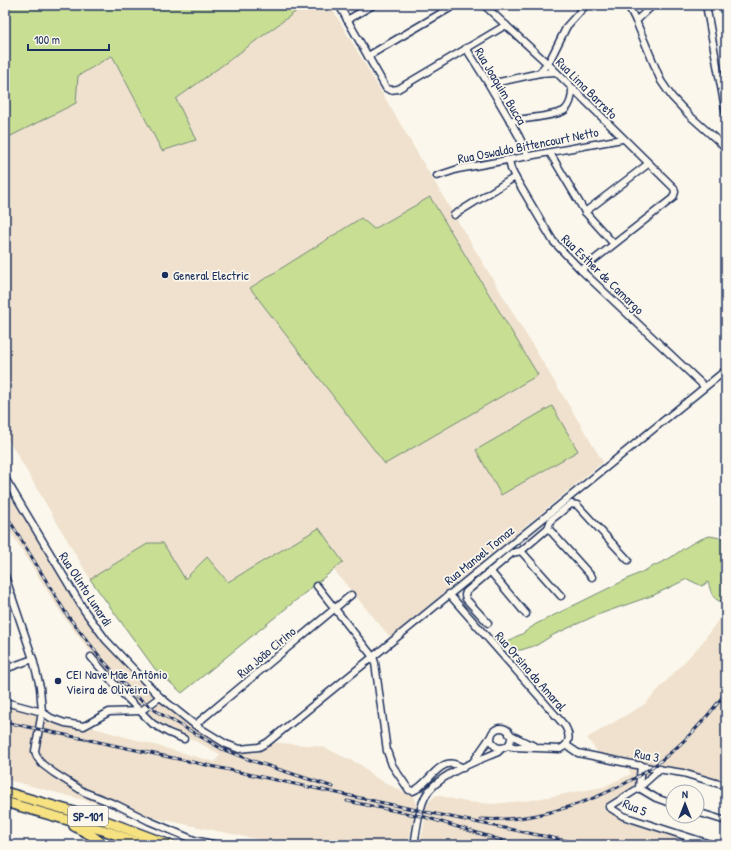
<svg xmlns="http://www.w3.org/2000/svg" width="731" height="850" viewBox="0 0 731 850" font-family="'Patrick Hand',sans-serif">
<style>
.built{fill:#efe1cd}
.green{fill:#c8de93;stroke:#728678}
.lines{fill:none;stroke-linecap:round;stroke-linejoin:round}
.minor-casing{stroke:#1b2f5e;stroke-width:9}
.highway-casing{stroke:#1b2f5e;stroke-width:12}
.minor{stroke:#fbf7ec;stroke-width:6}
.highway{stroke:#f7e281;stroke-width:9}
.rail-casing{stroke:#1b2f5e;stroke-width:3}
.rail{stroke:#fbf7ec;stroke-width:1.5;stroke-dasharray:4.5;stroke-linecap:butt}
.poi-dot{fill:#1b2f5e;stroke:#fbf7ec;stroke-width:1.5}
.labels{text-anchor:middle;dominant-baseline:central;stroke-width:3.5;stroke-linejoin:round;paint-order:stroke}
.shield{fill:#fbf7ec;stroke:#5e6b89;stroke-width:1}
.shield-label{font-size:12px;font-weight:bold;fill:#1b2f5e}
.street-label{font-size:13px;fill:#1b2f5e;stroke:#fbf7ec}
.poi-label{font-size:13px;fill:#1b2f5e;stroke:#fbf7ec;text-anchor:start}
</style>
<rect width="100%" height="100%" fill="#fbf7ec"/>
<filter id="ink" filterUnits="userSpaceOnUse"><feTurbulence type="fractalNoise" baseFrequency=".025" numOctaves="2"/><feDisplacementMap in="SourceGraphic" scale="8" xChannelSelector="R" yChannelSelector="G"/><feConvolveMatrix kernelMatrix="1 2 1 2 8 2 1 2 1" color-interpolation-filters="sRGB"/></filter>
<g filter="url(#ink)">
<g class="built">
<path d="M5,5H330L454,215L603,462L390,637L333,569L182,693L155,669L90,579L5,434Z"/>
<path d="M5,478L106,640L160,697L226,744L249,748L268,742L317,746L325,748L361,765L373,776L403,792L413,791L416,804L427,806L428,803L436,795L466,802L493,804L531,800L603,787L631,774L624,758L599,754L587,738L645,704L701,644L726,609V786L660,769L610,807L623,816L713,845H420L425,820L414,817L408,845H277L266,841L140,815L5,779V705L29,710L215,762L220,754L159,722L140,706L93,655L63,616L5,523Z"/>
</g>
<g class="green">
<path d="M5,5H305L176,99L196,140L162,151L113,57L111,56L78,76L76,103L5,139Z"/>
<path d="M430,197L538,375L385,464L250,288L361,218L374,229Z"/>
<path d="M552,406L578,451L501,495L476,450Z"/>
<path d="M319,528L343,562L182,693L155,669L90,579L149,543H163L185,579L207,557L228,582Z"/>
<path d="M710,536L726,539V603C712,600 712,595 708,582L702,586L687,579L654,595L597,615L553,635L537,645L521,650H512L507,643L515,637L522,634L536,624L670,558C682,550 694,540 710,536Z"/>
</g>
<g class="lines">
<g class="minor-casing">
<g id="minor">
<path d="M339,5L386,88L390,90L398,89L506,25"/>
<path d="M484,5L548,64L674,188L675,192L673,198L581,270"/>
<path d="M628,5L636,21L661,81L672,97L689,115L726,148"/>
<path d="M706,5L726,114"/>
<path d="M347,20L373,5"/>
<path d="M636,21L653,5"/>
<path d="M466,48C481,71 495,94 508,117C515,130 524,142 527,157"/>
<path d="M368,56L455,5"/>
<path d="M540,73L544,67L548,64L567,26L586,5"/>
<path d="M490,84L540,73L555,72"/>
<path d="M510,121C521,119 558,116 565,110C571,104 572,97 572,90"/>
<path d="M550,153L585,212L613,243"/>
<path d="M509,160L511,169L515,177L553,241L581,270L704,386"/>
<path d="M437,176L458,169L622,139"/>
<path d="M585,212L648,164"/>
<path d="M454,215L515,177"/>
<path d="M5,478L84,610L106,640L160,697L195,725L226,744L239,749L259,747L268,742L726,370"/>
<path d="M548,528L592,577"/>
<path d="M521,551L561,596"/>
<path d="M490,571L526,614"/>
<path d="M5,576L33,659L40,687L42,712L35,751L37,757L42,764L54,773L84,792L117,805L149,821L194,840L217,845"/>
<path d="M317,586L373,657L375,663L387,751L392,765L409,790L413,791C426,787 438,760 454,764C457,764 460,767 463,768"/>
<path d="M449,594L565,726C570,735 571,744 560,749L514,747L507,746"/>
<path d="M488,623L466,599L465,595L466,592L512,553L521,551L548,528L551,520L571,504L577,505L628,560"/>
<path d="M91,657L122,693L153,724L169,733L184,739"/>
<path d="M5,669L33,659"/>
<path d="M5,702L42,712L51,718L65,723L84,726L109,712L141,711L160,697"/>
<path d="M195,725L351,595"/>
<circle cx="501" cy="738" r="10"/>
<path d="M509,734L527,743L535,746"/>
<path d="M566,745L578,753L651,768L683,773L726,786"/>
<path d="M473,762L491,736"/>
<path d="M641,765L639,788L656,798L673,804"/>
<path d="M660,769L639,788L609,807L623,816L713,845"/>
<path d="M697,812L726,821"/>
<path d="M414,845C417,830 418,811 425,797C436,775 477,761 498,752L502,748"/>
</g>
</g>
<g class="highway-casing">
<g id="highway">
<path d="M5,792L106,821L170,845"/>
<path d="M5,802L106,831L145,845"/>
<path d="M74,826L91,835L104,845"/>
</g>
</g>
<use href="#minor" class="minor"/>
<use href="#highway" class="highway"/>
<g class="rail-casing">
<g id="rail">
<path d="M5,513L67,615L100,657L133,694L159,713L222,749L253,761L333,787"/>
<path d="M5,722L426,812L587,845"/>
<path d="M347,801L425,817L517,845"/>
<path d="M481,819C511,821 540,816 568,807C638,785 683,751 726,692"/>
</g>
</g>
<use href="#rail" class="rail"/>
</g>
</g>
<g class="poi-dot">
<circle cx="165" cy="275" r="4"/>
<circle cx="58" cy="681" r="4"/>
</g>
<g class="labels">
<rect class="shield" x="68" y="806" width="40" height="20" rx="3"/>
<g class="shield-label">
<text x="88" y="816">SP-101</text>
</g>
<g class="street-label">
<text transform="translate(501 86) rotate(59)">Rua Joaquim Bucca</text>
<text transform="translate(587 88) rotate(45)">Rua Lima Barreto</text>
<text transform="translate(528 145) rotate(-11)">Rua Oswaldo Bittencourt Netto</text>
<text transform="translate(603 274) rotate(44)">Rua Esther de Camargo</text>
<text transform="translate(479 555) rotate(-39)">Rua Manoel Tomaz</text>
<text transform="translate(86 589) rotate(57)">Rua Olinto Lunardi</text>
<text transform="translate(266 652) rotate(-40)">Rua João Cirino</text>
<text transform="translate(531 671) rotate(49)">Rua Orsina do Amaral</text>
<text transform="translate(647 755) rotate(11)">Rua 3</text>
<text transform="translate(635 807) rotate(23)">Rua 5</text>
</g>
<g class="poi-label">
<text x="173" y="275">General Electric</text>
<text x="66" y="674">CEI Nave Mãe Antônio<tspan x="66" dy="15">Vieira de Oliveira</tspan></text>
</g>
</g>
<rect width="731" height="850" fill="none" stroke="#fbf7ec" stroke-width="20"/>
<rect x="10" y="10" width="711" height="830" fill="none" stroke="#1b2f5e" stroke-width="1.5" filter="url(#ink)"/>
<g transform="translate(685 804)"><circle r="19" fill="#fbf7ec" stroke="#a1a7b3"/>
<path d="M0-3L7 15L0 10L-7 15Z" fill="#1b2f5e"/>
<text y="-6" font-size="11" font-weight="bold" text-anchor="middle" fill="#1b2f5e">N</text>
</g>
<path d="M28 44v6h81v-6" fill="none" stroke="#1b2f5e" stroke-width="2"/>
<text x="34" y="44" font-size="12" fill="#1b2f5e" stroke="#fbf7ec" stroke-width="3" paint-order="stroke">100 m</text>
</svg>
